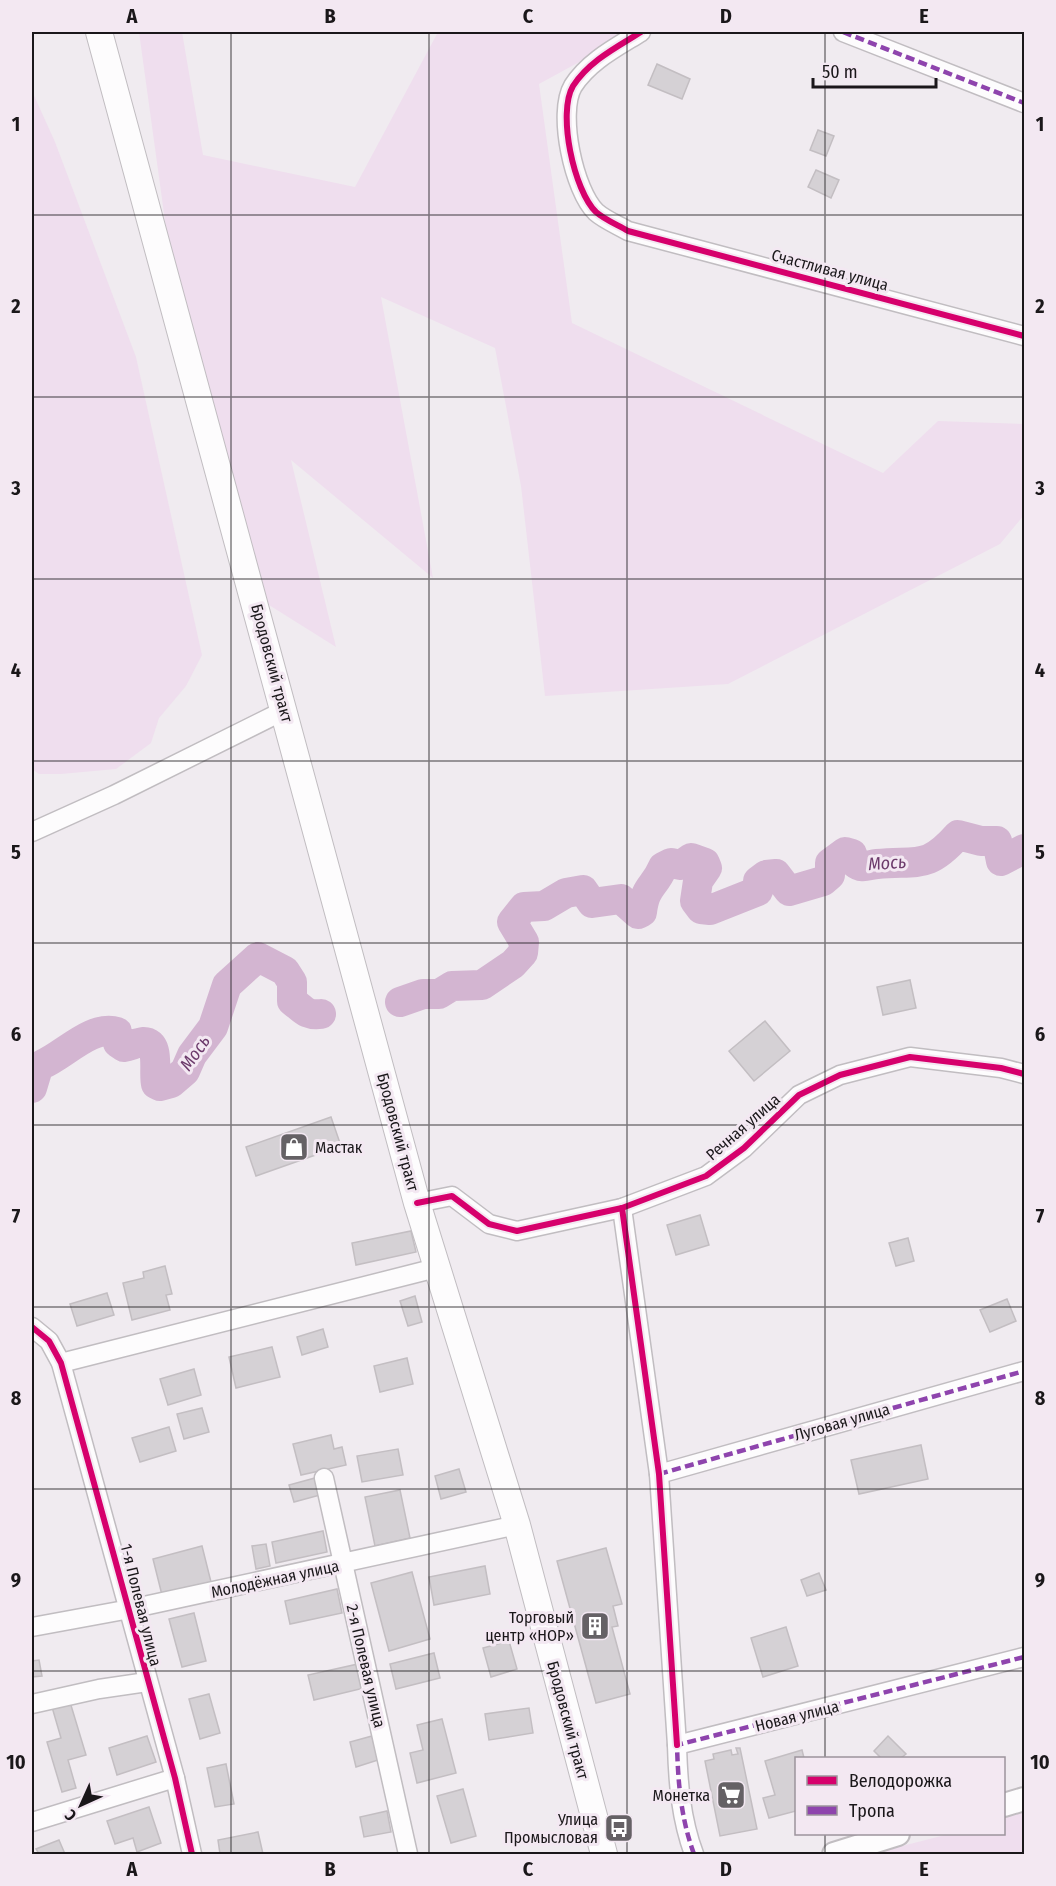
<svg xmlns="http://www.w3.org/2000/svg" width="1056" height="1886" viewBox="0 0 1056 1886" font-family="'Fira Sans Condensed',sans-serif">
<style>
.green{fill:#efdeee}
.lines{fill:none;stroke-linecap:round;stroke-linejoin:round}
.river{stroke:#d3b5d1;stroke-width:30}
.building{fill:#d5d1d5;stroke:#c3bec2;stroke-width:1.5}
.minor-casing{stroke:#c1bdc1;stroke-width:21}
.tertiary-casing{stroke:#c1bdc1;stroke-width:26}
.secondary-casing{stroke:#c1bdc1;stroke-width:28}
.minor{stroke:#fdfcfd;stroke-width:18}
.tertiary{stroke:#fdfcfd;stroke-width:22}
.secondary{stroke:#fdfcfd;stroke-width:26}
.quiet{stroke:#8e44ad;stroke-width:4.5;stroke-dasharray:9 4.5;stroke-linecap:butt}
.cycleway-casing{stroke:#f3e8f2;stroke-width:10}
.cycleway{stroke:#d6006c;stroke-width:6}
.grid{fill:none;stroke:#1a171a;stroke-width:1.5;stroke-opacity:0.55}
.labels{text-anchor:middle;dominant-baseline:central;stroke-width:6;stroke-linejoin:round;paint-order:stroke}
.street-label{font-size:16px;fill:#1a171a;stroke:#f3e8f2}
.poi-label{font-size:16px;fill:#1a171a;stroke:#f3e8f2;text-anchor:end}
.water-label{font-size:18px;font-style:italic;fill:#6c3a6b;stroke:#f3e8f2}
.neatline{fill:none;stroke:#1a171a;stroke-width:2}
.grid-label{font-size:20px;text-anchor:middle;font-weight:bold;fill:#1a171a}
</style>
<rect width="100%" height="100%" fill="#f0ebf0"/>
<g class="green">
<path d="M139,32H182L203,155L355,187L438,32H634L539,84L572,323L883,473L938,421L1024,424V515L1000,544L728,684L545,696L521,486L495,348L381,297L433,578L291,460L336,647L269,605L170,257Z"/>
<path d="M32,91L55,142L136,357L202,655L186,686L159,718L151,743L116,769L61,774H39L32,769Z"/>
<path d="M1024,1812V1854H871L949,1834H1004V1818Z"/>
</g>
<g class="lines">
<g class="river">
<path d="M400,1002L423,994H439L452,986L482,985L513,964L523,953L524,942L512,922L524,907L544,906L566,893L583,890L592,903L621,899L638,914L642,912C645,886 654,888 663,867L671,863L681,865L691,858L705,863L707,868L698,881L695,901L701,909L710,910L758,891V881L766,875L776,874L789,891L823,881L830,875V863L845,852L852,854L855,863C862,869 868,865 877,864C918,860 927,870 958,835L981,841H997L1001,861L1024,849"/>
<path d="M32,1088L38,1068L43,1064C64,1055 93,1024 117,1032L118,1043L124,1047C130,1046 136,1043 143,1042C161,1041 153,1073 156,1084L160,1086L171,1083L185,1071L192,1055L213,1027L227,985L258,957L285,971L292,982V1001C303,1009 306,1016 321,1014"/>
</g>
</g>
<g class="building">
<path d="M657,64L690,79L682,99L648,85Z"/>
<path d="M818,130L834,136L826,156L810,150Z"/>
<path d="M816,170L839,180L831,198L808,187Z"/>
<path d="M910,980L916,1008L883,1015L877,987Z"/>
<path d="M765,1021L790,1051L754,1081L729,1051Z"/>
<path d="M331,1117L341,1146L256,1176L246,1147Z"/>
<path d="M700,1215L709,1245L676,1255L667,1225Z"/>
<path d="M411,1231L416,1252L356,1265L352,1243Z"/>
<path d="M908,1238L914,1261L896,1266L889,1243Z"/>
<path d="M165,1266L172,1294L166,1295L170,1310L132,1320L123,1283L144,1278L143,1272Z"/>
<path d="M107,1293L114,1315L77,1326L70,1304Z"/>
<path d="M415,1296L422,1322L408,1326L400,1301Z"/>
<path d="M1007,1299L1016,1321L990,1332L980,1310Z"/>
<path d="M323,1329L328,1347L302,1355L297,1337Z"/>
<path d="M272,1347L280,1377L236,1388L229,1357Z"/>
<path d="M407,1358L413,1384L380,1392L374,1366Z"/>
<path d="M194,1369L201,1395L168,1405L160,1379Z"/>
<path d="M202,1408L209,1432L184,1439L177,1414Z"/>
<path d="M169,1427L176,1451L140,1462L132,1438Z"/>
<path d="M331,1435L334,1449L342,1447L346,1465L301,1475L293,1444Z"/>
<path d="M921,1445L928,1479L859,1494L851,1460Z"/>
<path d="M398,1449L403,1475L362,1482L357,1456Z"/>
<path d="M459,1469L466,1492L441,1499L435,1476Z"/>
<path d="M315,1478L320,1495L294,1502L289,1485Z"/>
<path d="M400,1490L410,1538L375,1546L365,1497Z"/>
<path d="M323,1531L327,1552L276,1563L272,1542Z"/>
<path d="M266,1544L270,1566L256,1569L252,1546Z"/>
<path d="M202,1546L211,1582L162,1595L153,1559Z"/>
<path d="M606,1548L622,1604L613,1606L618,1626L612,1627L630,1694L596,1703L557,1561Z"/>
<path d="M485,1566L490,1594L434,1605L429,1577Z"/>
<path d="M412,1572L430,1639L389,1651L371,1583Z"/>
<path d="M819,1573L826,1590L807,1596L801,1580Z"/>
<path d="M337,1589L342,1613L290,1624L285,1601Z"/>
<path d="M194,1613L206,1661L182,1667L169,1619Z"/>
<path d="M786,1627L798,1666L763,1677L751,1638Z"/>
<path d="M509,1641L517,1669L491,1677L483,1648Z"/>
<path d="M434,1653L440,1678L396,1689L390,1664Z"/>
<path d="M39,1660L42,1676L32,1677V1661Z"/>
<path d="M358,1664L364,1688L314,1700L308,1675Z"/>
<path d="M209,1694L220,1733L200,1739L189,1699Z"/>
<path d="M70,1702L86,1755L68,1760L76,1788L62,1792L47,1742L61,1738L52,1707Z"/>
<path d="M529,1708L533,1733L489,1740L485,1714Z"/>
<path d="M442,1719L456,1773L417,1783L410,1753L423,1750L417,1725Z"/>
<path d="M147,1736L156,1762L117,1775L109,1748Z"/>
<path d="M372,1736L378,1760L356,1767L350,1742Z"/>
<path d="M888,1736L906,1754L901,1758H881L874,1751Z"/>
<path d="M736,1748H740L757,1829L720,1836L705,1761L714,1759L713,1754L731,1750L732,1755L738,1754Z"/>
<path d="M802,1750L804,1758H796V1811L769,1818L763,1798L775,1795L765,1761Z"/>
<path d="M226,1764L234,1804L215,1807L207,1768Z"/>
<path d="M463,1789L476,1836L451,1843L437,1796Z"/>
<path d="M149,1807L161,1843L137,1852L133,1838L115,1844L107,1821Z"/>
<path d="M387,1811L391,1832L364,1837L360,1817Z"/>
<path d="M258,1832L263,1854H220L218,1840Z"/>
<path d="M59,1840L65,1854H39L36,1849Z"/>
</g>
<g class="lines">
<g class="minor-casing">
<g id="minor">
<path d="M641,32C617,47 589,61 573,86C557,113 574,191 596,212C605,220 618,225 628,231L1024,336"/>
<path d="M843,32L1024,103"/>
<path d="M32,832L114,795L285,710"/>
<path d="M417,1203L452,1196L489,1224L517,1231L622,1208L706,1176L744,1148L799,1095L840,1075L910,1057L1001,1068L1024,1074"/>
<path d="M622,1208L659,1474L677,1745"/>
<path d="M32,1327L49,1341L61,1363L175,1778L192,1854"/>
<path d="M61,1363L436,1268"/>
<path d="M659,1474L1024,1371"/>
<path d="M324,1478L408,1854"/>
<path d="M32,1627L130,1609L517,1525"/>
<path d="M32,1704L99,1689L147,1682"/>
<path d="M32,1822L175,1778"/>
<path d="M694,1854C681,1819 678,1783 677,1745L1024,1657"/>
</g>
</g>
<g class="tertiary-casing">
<g id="tertiary">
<path d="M1004,1805L1024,1799"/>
<path d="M834,1854L898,1834"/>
</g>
</g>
<g class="secondary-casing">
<path id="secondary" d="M99,32L417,1203L517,1525L604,1854"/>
</g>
<use href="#minor" class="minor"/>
<use href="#tertiary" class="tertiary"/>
<use href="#secondary" class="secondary"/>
<g class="quiet">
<path d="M843,32L1024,103"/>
<path d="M659,1474L1024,1371"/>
<path d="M694,1854C681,1819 678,1783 677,1745L1024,1657"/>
</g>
<g class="cycleway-casing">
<g id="cycleway">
<path d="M641,32C617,47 589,61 573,86C557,113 574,191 596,212C605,220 618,225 628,231L1024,336"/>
<path d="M417,1203L452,1196L489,1224L517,1231L622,1208L706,1176L744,1148L799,1095L840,1075L910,1057L1001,1068L1024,1074"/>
<path d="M622,1208L659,1474L677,1745"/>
<path d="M32,1327L49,1341L61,1363L175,1778L192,1854"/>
</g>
</g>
<use href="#cycleway" class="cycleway"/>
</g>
<path class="grid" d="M231,32V1854M429,32V1854M627,32V1854M825,32V1758M32,215H1024M32,397H1024M32,579H1024M32,761H1024M32,943H1024M32,1125H1024M32,1307H1024M32,1489H1024M32,1671H1024M825,1834V1854"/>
<defs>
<g id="shop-square" transform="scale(1.5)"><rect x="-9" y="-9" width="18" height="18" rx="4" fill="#656165" stroke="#f3e8f2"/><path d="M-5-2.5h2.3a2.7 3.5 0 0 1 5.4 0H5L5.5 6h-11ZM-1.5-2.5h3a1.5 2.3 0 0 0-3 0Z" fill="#fff"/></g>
<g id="building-square" transform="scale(1.5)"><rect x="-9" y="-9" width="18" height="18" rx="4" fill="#656165" stroke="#f3e8f2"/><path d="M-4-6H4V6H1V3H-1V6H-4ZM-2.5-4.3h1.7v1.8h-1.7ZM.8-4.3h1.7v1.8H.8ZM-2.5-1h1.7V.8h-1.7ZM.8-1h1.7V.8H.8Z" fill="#fff"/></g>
<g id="supermarket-square" transform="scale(1.5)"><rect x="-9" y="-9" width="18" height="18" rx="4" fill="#656165" stroke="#f3e8f2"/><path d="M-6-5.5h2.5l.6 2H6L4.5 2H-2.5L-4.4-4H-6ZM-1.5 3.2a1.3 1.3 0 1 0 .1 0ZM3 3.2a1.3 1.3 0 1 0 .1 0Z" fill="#fff"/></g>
<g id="bus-square" transform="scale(1.5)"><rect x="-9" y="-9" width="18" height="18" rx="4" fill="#656165" stroke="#f3e8f2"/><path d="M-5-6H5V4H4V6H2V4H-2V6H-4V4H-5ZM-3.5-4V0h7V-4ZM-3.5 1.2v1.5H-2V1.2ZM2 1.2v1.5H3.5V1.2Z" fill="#fff"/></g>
</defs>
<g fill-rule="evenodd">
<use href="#shop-square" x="294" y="1147"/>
<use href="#building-square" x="595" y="1626"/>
<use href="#supermarket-square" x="731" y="1795"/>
<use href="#bus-square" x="619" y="1828"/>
</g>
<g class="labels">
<g class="street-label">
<text transform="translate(830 270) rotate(15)">Счастливая улица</text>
<text transform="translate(272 663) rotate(75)">Бродовский тракт</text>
<text transform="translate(743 1127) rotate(-41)">Речная улица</text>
<text transform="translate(398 1132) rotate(75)">Бродовский тракт</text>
<text transform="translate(842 1422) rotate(-16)">Луговая улица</text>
<text transform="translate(275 1579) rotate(-12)">Молодёжная улица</text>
<text transform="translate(141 1605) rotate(76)">1-я Полевая улица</text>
<text transform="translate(366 1666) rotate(77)">2-я Полевая улица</text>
<text transform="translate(797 1716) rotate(-14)">Новая улица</text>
<text transform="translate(568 1720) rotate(75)">Бродовский тракт</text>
</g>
<g class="poi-label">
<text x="315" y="1147" text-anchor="start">Мастак</text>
<text x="574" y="1617">Торговый<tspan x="574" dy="18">центр «НОР»</tspan></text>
<text x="710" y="1795">Монетка</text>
<text x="598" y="1819">Улица<tspan x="598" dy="18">Промысловая</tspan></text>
</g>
<g class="water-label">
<text transform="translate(887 863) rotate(-4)">Мось</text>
<text transform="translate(195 1053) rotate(-55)">Мось</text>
</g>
</g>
<rect width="1056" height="1886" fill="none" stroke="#f3e8f2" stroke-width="66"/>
<rect x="795" y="1757" width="210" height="78" fill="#f3e8f2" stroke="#9c949c" stroke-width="1.5"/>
<rect x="807" y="1776" width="30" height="9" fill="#d6006c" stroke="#9c949c" stroke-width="1.5"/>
<text x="849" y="1787" font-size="18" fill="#1a171a">Велодорожка</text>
<rect x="807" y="1806" width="30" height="9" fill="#8e44ad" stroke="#9c949c" stroke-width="1.5"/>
<text x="849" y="1817" font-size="18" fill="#1a171a">Тропа</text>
<g transform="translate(81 1805) rotate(225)" stroke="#f3e8f2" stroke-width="4.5" paint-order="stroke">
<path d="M0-4.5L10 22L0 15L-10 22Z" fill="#1a171a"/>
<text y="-9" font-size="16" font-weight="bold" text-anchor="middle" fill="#1a171a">С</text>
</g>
<path d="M813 78v9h123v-9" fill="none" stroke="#1a171a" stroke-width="3"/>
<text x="822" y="78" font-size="18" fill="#1a171a" stroke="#f3e8f2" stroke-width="4.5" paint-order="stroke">50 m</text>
<rect x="33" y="33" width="990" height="1820" class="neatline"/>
<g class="grid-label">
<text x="132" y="23">A</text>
<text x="330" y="23">B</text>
<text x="528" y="23">C</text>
<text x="726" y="23">D</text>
<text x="924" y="23">E</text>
<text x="16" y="131">1</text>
<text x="1040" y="131">1</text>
<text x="16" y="313">2</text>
<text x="1040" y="313">2</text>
<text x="16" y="495">3</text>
<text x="1040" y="495">3</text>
<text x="16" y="677">4</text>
<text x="1040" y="677">4</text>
<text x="16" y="859">5</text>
<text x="1040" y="859">5</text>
<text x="16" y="1041">6</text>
<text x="1040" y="1041">6</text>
<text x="16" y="1223">7</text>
<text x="1040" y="1223">7</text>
<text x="16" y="1405">8</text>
<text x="1040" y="1405">8</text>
<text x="16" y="1587">9</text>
<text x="1040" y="1587">9</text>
<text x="16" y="1769">10</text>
<text x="1040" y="1769">10</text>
<text x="132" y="1876">A</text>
<text x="330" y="1876">B</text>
<text x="528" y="1876">C</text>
<text x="726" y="1876">D</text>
<text x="924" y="1876">E</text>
</g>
</svg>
